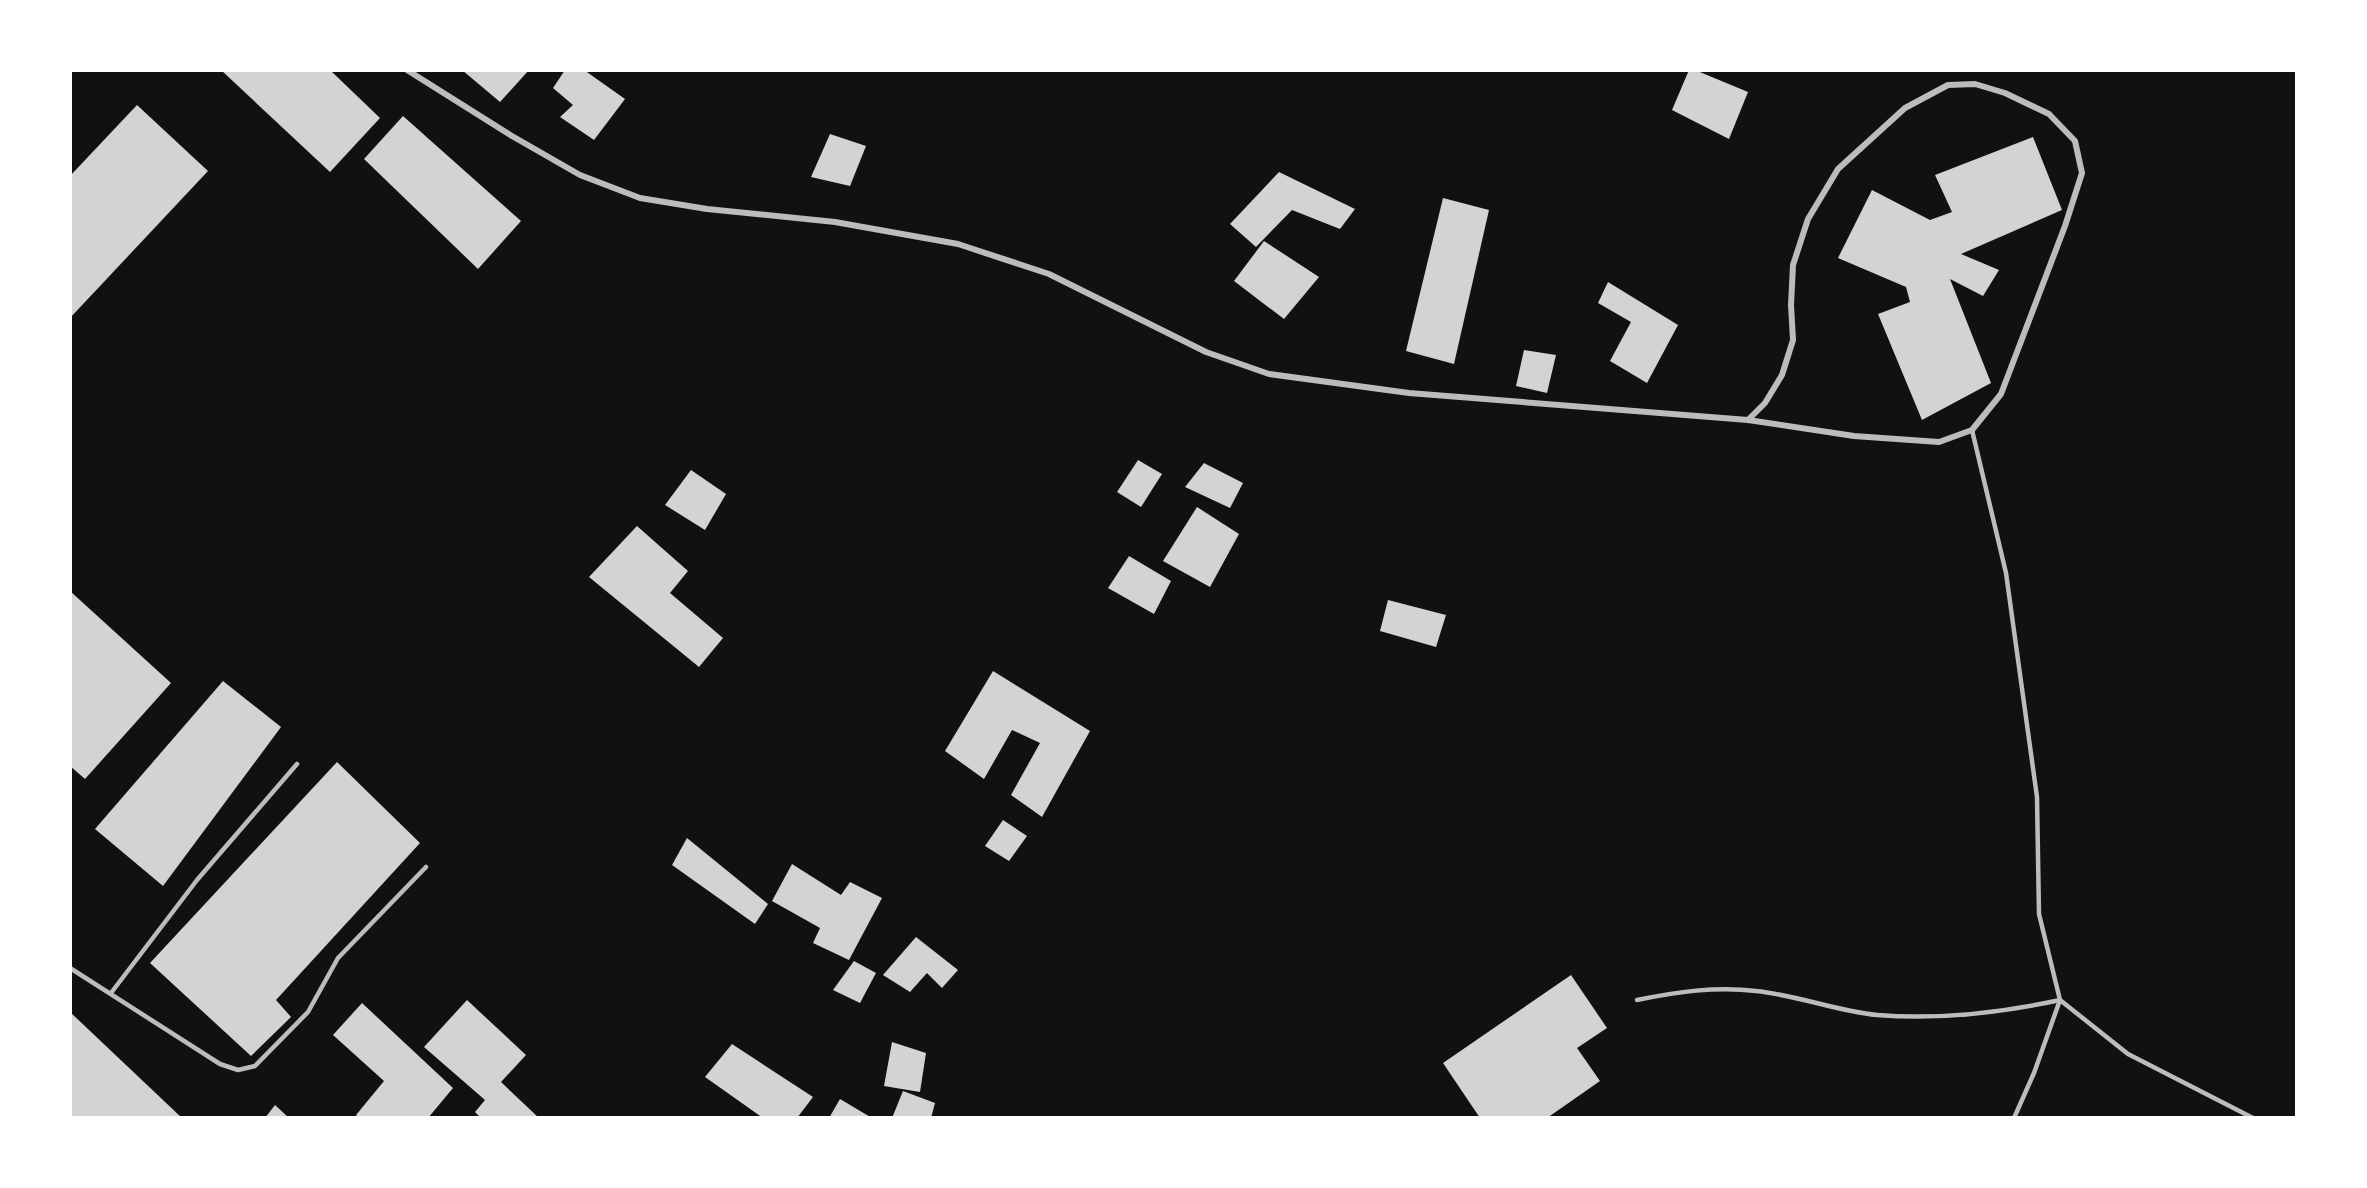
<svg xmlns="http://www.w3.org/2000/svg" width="2367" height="1188" viewBox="0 0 2367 1188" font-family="Figtree,sans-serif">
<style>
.building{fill:#d3d3d3}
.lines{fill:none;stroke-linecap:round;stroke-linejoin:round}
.service{stroke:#bcbcbc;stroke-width:4.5}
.minor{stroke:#bcbcbc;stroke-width:6}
</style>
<rect width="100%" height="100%" fill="#111"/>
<g class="building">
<path d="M221,70H330L380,118L330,172Z"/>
<path d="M462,70H529L500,102Z"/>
<path d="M565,70H584L625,99L594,140L560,117L573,105L553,88Z"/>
<path d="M1689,70H1695L1748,92L1729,139L1672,110Z"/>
<path d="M137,105L208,171L70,318V176Z"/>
<path d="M403,116L521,221L478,269L364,159Z"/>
<path d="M830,134L866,146L850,186L811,177Z"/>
<path d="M2033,137L2062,210L1961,254L1999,270L1983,296L1950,279L1991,383L1922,420L1878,314L1910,302L1906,287L1838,258L1872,190L1930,220L1952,212L1935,175Z"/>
<path d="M1279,172L1355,209L1340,229L1292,210L1256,247L1230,224Z"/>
<path d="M1443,198L1489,210L1454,364L1406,351Z"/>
<path d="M1264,241L1319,277L1284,319L1234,281Z"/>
<path d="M1608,282L1678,325L1647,383L1610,361L1631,322L1598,303Z"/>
<path d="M1524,350L1556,355L1547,393L1516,386Z"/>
<path d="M1138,460L1162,474L1141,507L1117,492Z"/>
<path d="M1204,463L1243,483L1230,508L1185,487Z"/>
<path d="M691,470L726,494L705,530L665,505Z"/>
<path d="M1197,507L1239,534L1210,587L1163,561Z"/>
<path d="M637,526L688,571L670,593L723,638L699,667L589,577Z"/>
<path d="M1129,556L1171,581L1154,614L1108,588Z"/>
<path d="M70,591L171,683L85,779L70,766Z"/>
<path d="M1388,600L1446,615L1436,647L1380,631Z"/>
<path d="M993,671L1090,731L1042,817L1011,795L1040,743L1012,730L984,779L945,751Z"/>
<path d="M223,681L281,727L163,886L95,829Z"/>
<path d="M337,762L420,843L276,1000L291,1017L251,1056L150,963Z"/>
<path d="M1003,820L1027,836L1009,861L985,846Z"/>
<path d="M687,838L768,904L755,924L672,865Z"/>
<path d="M792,864L841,895L850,882L882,898L849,960L813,943L820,928L772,901Z"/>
<path d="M916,937L958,970L942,988L927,973L910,992L883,975Z"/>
<path d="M854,961L876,973L860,1003L833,990Z"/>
<path d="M1571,975L1607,1028L1577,1048L1600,1081L1547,1118H1480L1443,1063Z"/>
<path d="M467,1000L526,1055L501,1082L539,1118H481L475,1112L485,1100L424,1047Z"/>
<path d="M362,1003L453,1088L428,1118H359L356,1115L384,1081L333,1035Z"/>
<path d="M70,1012L182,1118H70Z"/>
<path d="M892,1042L926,1053L920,1092L884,1086Z"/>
<path d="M732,1044L813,1097L797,1118H763L705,1077Z"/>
<path d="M903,1091L935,1103L931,1118H892Z"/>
<path d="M840,1099L872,1118H829Z"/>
<path d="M275,1105L289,1118H265Z"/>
</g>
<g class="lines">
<g class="service">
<path d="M1972,430L2006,573L2037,797L2039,914L2060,1000L2128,1054L2253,1118"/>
<path d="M70,968L220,1064L238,1070L255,1066L308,1012L338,958L426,867"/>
<path d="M111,993L197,880L297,764"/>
<path d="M1637,1000C1676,992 1716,986 1756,991C1797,995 1836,1011 1877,1015C1939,1020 2000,1013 2060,1000"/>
<path d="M2014,1118L2034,1073L2060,1000"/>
</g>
<path class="minor" d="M407,70L512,136L580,175L640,198L707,209L835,222L958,244L1049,274L1206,352L1269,374L1409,393L1748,420L1854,436L1939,442L1972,430L2001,394L2065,226L2082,173L2075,141L2049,114L2005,93L1975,84L1948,85L1905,108L1838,169L1808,219L1793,265L1791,305L1793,340L1782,375L1765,403L1748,420"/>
</g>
<rect width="2367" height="1188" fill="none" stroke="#ffffff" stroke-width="144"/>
</svg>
